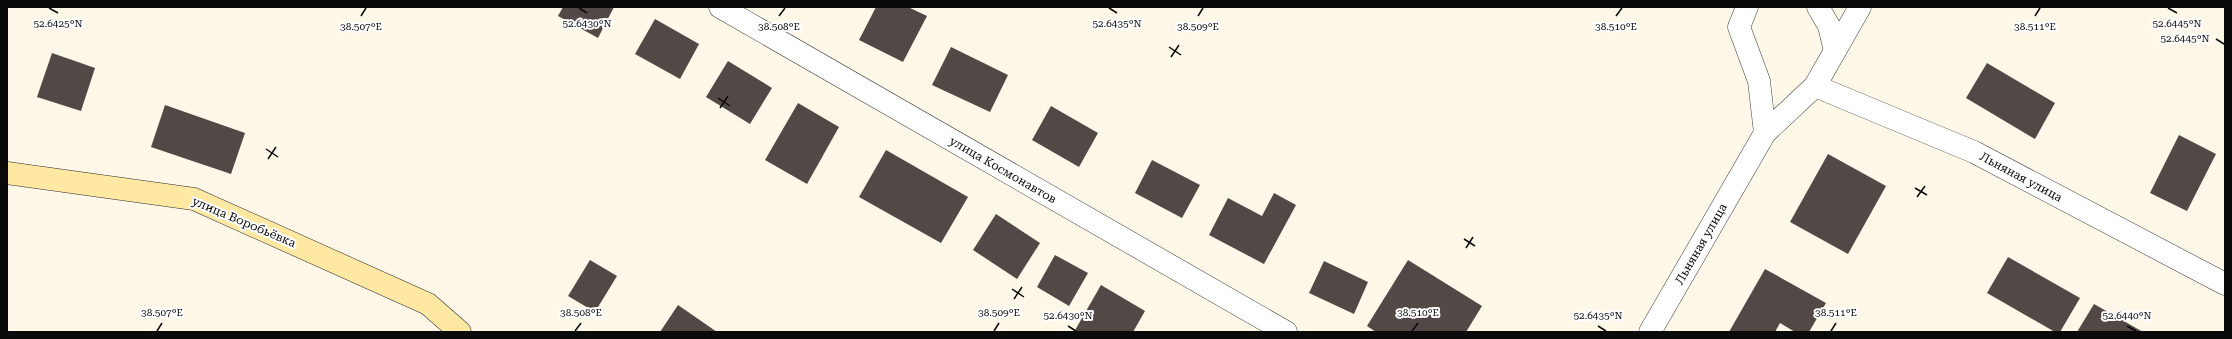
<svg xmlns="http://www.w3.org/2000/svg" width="2232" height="339" viewBox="0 0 2232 339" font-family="'Roboto Serif',serif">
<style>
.building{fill:#524946}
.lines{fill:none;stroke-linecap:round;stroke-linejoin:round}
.minor-casing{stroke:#3d3d3d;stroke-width:23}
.secondary-casing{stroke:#2c2c2c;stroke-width:23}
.minor{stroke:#fff;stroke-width:22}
.secondary{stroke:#ffe8a2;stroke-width:22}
.ticks{fill:none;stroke:#0a0a0a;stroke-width:1.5}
.labels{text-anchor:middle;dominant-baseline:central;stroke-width:4;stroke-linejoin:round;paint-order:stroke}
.street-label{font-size:12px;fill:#0a0a0a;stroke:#fff}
.ticks-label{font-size:10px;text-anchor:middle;fill:#0a0a0a;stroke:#fff;stroke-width:4;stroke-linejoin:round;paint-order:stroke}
</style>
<rect width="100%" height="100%" fill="#fff7e7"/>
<g class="building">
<path d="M563,7H614L598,38L558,16Z"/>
<path d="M876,7H908L927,16L903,62L859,40Z"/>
<path d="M655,19L699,44L680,79L635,54Z"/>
<path d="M951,47L1008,75L990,112L932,85Z"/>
<path d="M52,53L95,68L81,111L37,97Z"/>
<path d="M728,61L772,88L750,124L706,97Z"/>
<path d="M1987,63L2055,103L2035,139L1966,98Z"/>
<path d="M798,103L839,127L807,184L765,160Z"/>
<path d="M165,105L245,133L231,174L151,147Z"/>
<path d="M1051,106L1098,133L1079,167L1032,140Z"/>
<path d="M2179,135L2216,154L2187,211L2150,193Z"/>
<path d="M886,150L968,197L941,243L859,197Z"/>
<path d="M1828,154L1886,186L1848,254L1790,222Z"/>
<path d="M1152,160L1200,185L1182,218L1135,193Z"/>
<path d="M1274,193L1296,205L1264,264L1209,235L1228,198L1262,216Z"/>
<path d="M996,214L1040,243L1017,279L973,250Z"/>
<path d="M1055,255L1088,273L1069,306L1037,287Z"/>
<path d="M2008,257L2080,298L2060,332H2055L1987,293Z"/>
<path d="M590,260L617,276L595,312L568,296Z"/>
<path d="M1408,260L1482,306L1466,332H1376L1367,326Z"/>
<path d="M1324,261L1368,282L1354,314L1309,293Z"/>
<path d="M1765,269L1826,303L1809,332H1795L1780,323L1775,332H1729Z"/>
<path d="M1101,285L1145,311L1133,332H1074Z"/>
<path d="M2094,304L2143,332H2077Z"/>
<path d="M678,305L717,332H660Z"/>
</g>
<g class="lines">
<g class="minor-casing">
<g id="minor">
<path d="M720,7L1286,332"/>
<path d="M1747,7L1739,27L1759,81L1765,133"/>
<path d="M1818,7L1829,26L1835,51"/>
<path d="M1815,86L1860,7"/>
<path d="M1650,332L1765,133L1815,86L1974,152L2225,284"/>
</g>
</g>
<g class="secondary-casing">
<path id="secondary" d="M7,173L194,199L428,304L460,332"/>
</g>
<use href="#minor" class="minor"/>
<use href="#secondary" class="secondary"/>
</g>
<path class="ticks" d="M49,8L58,13M579,8L587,13M1109,8L1117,13M2168,8L2177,13M361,16L366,8M779,16L785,8M1198,16L1203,8M1616,16L1622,8M2035,16L2040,8M2216,39L2224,44M1169,47L1181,55M1171,57L1179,45M718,98L730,106M720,108L728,96M266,149L278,157M268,159L276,147M1915,188L1927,195M1917,197L1925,186M1464,239L1475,246M1466,248L1473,237M1012,289L1024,297M1014,299L1022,287M1068,326L1076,331M1598,326L1606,331M2127,326L2136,331M157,331L162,323M575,331L581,323M994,331L999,323M1412,331L1418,323M1831,331L1836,323"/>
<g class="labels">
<g class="street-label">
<text transform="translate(1003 170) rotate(30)">улица Космонавтов</text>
<text transform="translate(2021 177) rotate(28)">Льняная улица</text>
<text transform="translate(244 222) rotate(23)">улица Воробьёвка</text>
<text transform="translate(1701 244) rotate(-60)">Льняная улица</text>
</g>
</g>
<g class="ticks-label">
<text x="2177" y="27">52.6445°N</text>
<text x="58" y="27">52.6425°N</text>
<text x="587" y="27">52.6430°N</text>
<text x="1117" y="27">52.6435°N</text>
<text x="2035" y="30">38.511°E</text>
<text x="361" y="30">38.507°E</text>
<text x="779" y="30">38.508°E</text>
<text x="1198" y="30">38.509°E</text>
<text x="1616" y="30">38.510°E</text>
<text x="2185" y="42">52.6445°N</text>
<text x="162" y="316">38.507°E</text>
<text x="581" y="316">38.508°E</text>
<text x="999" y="316">38.509°E</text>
<text x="1418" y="316">38.510°E</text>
<text x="1836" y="316">38.511°E</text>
<text x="1068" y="319">52.6430°N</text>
<text x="1598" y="319">52.6435°N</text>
<text x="2127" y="319">52.6440°N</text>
</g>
<rect width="2232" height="339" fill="none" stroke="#0a0a0a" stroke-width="16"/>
</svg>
